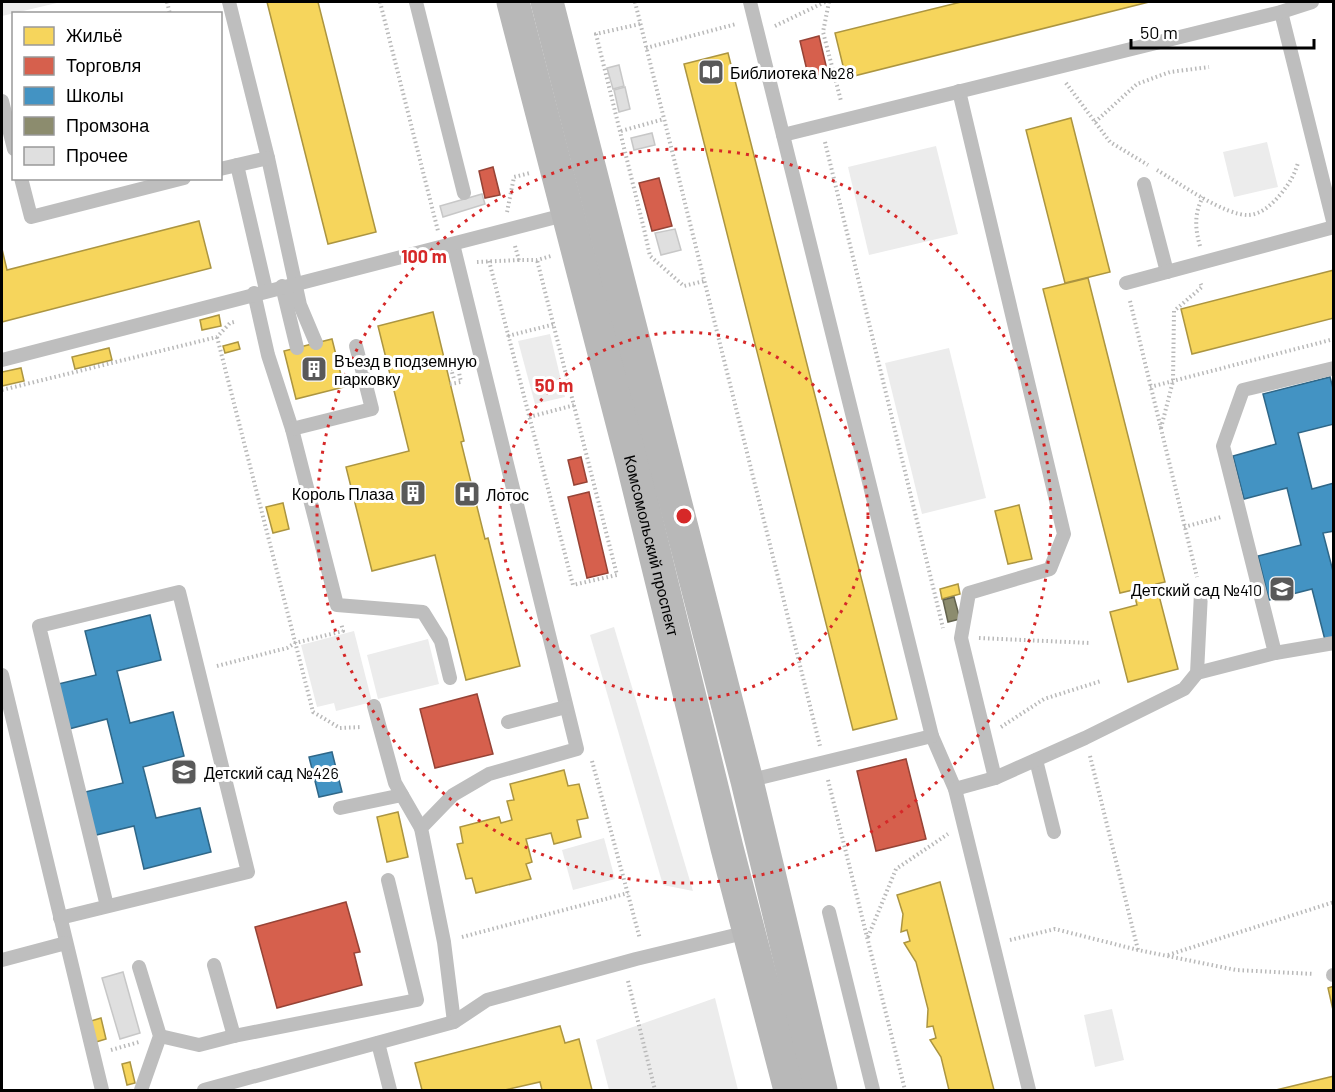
<svg xmlns="http://www.w3.org/2000/svg" width="1335" height="1092" viewBox="0 0 1335 1092" font-family="Barlow,sans-serif">
<style>
.green{fill:#ececec}
.homes{fill:#f6d55c;stroke:#ac9540;stroke-width:1.5}
.shops{fill:#d6604d;stroke:#964336;stroke-width:1.5}
.schools{fill:#4393c3;stroke:#2f6788;stroke-width:1.5}
.industry{fill:#8c8c6e;stroke:#62624d;stroke-width:1.5}
.building{fill:#dfdfdf;stroke:#c7c7c7;stroke-width:1.5}
.lines{fill:none;stroke-linecap:round;stroke-linejoin:round}
.path{stroke:#b9b9b9;stroke-width:4;stroke-dasharray:1.5 3;stroke-linecap:butt}
.service{stroke:#bebebe;stroke-width:14}
.secondary{stroke:#b8b8b8;stroke-width:33}
.ring{fill:none;stroke:#d62828;stroke-width:3;stroke-dasharray:3 6}
.labels{text-anchor:middle;dominant-baseline:central;stroke-width:6;stroke-linejoin:round;paint-order:stroke}
.poi-label{font-size:16px;fill:#000;stroke:#fff;text-anchor:start}
.street-label{font-size:16px;fill:#000;stroke:#fff}
.centre{fill:#d62828;stroke:#fff;stroke-width:3}
.ring-label{font-size:18px;text-anchor:middle;font-weight:bold;fill:#d62828;stroke:#fff;stroke-width:6;stroke-linejoin:round;paint-order:stroke}
</style>
<rect width="100%" height="100%" fill="#fff"/>
<g class="green">
<path d="M2,2H61L2,16Z"/>
<path d="M1267,142L1278,187L1234,197L1223,152Z"/>
<path d="M936,146L958,234L869,255L848,167Z"/>
<path d="M550,334L565,397L535,404L518,341Z"/>
<path d="M949,348L986,498L922,514L885,363Z"/>
<path d="M614,627L693,891L663,885L590,635Z"/>
<path d="M354,631L372,702L336,711L334,703L317,707L301,645Z"/>
<path d="M428,639L439,684L378,699L367,655Z"/>
<path d="M604,838L615,879L573,890L562,850Z"/>
<path d="M715,998L738,1090H609L596,1040Z"/>
<path d="M1112,1009L1124,1060L1095,1067L1084,1015Z"/>
</g>
<g class="homes">
<path d="M267,2H318L376,232L328,244Z"/>
<path d="M961,2H1149L846,78L835,33Z"/>
<path d="M728,53L897,719L853,730L684,64Z"/>
<path d="M1071,118L1110,272L1065,283L1026,130Z"/>
<path d="M199,221L211,268L2,322V249L7,270Z"/>
<path d="M1334,270V318L1192,354L1181,309Z"/>
<path d="M1088,278L1165,582L1156,584L1178,669L1128,682L1110,612L1137,605L1133,590L1120,593L1043,289Z"/>
<path d="M433,312L464,441L461,442L485,539L488,538L520,666L466,680L435,555L372,571L346,467L409,451L378,326Z"/>
<path d="M219,315L221,326L202,330L200,320Z"/>
<path d="M332,339L344,387L296,399L284,351Z"/>
<path d="M238,342L240,349L225,353L223,346Z"/>
<path d="M109,348L112,360L75,369L72,357Z"/>
<path d="M21,368L24,381L2,386V372Z"/>
<path d="M283,503L289,529L273,533L266,507Z"/>
<path d="M1019,505L1032,559L1008,564L995,511Z"/>
<path d="M958,584L960,594L942,599L940,589Z"/>
<path d="M564,770L568,786L579,784L588,818L577,820L581,837L554,844L551,833L526,839L532,862L526,864L531,879L476,893L472,878L466,879L457,844L463,843L460,827L499,817L501,823L512,820L507,801L514,800L510,784Z"/>
<path d="M398,812L408,857L387,862L377,817Z"/>
<path d="M940,882L974,1013L994,1090H949L941,1057L930,1040L936,1038L933,1026L927,1027L928,1009L916,962L904,943L910,941L907,930L901,932L903,914L897,895Z"/>
<path d="M1334,986V1010H1333L1328,988Z"/>
<path d="M101,1018L106,1039L96,1042L91,1021Z"/>
<path d="M560,1026L565,1043L579,1039L592,1090H542L540,1082L505,1090H422L415,1063Z"/>
<path d="M130,1062L135,1083L127,1085L122,1064Z"/>
<path d="M1334,1076V1090H1276Z"/>
</g>
<g class="shops">
<path d="M819,36L828,74L809,79L800,41Z"/>
<path d="M493,167L500,195L485,198L479,171Z"/>
<path d="M659,178L672,226L652,231L639,183Z"/>
<path d="M581,457L587,482L574,485L568,460Z"/>
<path d="M589,492L608,573L587,578L568,497Z"/>
<path d="M477,694L493,754L435,768L420,709Z"/>
<path d="M906,759L926,839L876,851L857,771Z"/>
<path d="M346,902L360,952L354,953L362,985L277,1008L255,927Z"/>
</g>
<g class="schools">
<path d="M1330,377L1334,392V424L1298,433L1312,489L1334,483V531L1323,533L1334,575V638L1325,640L1312,589L1269,600L1258,556L1301,545L1287,488L1244,499L1233,456L1276,444L1263,394Z"/>
<path d="M150,615L161,660L117,671L130,723L173,712L184,756L143,767L156,818L200,808L211,852L144,869L134,826L92,836L81,793L123,783L107,719L65,730L54,685L96,675L85,631Z"/>
<path d="M332,752L342,792L319,797L309,757Z"/>
</g>
<path class="industry" d="M954,597L960,619L948,622L943,600Z"/>
<g class="building">
<path d="M619,65L624,86L613,89L607,68Z"/>
<path d="M625,87L630,109L619,112L614,90Z"/>
<path d="M652,133L655,145L634,150L631,138Z"/>
<path d="M482,194L485,204L443,217L440,206Z"/>
<path d="M675,229L681,250L661,255L655,233Z"/>
<path d="M123,972L140,1033L120,1039L102,978Z"/>
</g>
<g class="lines">
<g class="path">
<path d="M167,2L170,14"/>
<path d="M380,2L438,231"/>
<path d="M635,2L820,746"/>
<path d="M829,2L823,32L841,101"/>
<path d="M640,24L596,34L644,229L650,256L684,286L704,281"/>
<path d="M775,26L825,2"/>
<path d="M646,48L736,24"/>
<path d="M1066,83L1110,142L1148,165"/>
<path d="M1095,122L1137,84L1170,72L1209,67"/>
<path d="M621,131L664,119"/>
<path d="M825,142L943,628"/>
<path d="M1157,170C1179,183 1225,216 1249,215C1262,214 1272,204 1280,195C1289,184 1294,176 1298,163"/>
<path d="M507,212L514,177L530,173"/>
<path d="M515,246L519,260H537L551,256"/>
<path d="M1200,246C1195,229 1194,213 1203,197"/>
<path d="M489,261L573,585L617,575L537,260"/>
<path d="M477,262L519,260"/>
<path d="M1130,301L1197,577"/>
<path d="M508,336L555,324"/>
<path d="M217,337L313,712L340,728L362,727"/>
<path d="M450,384L461,382L458,368L451,369L454,379"/>
<path d="M1150,387L1334,339"/>
<path d="M2,390L217,337L230,323L234,322"/>
<path d="M529,417L575,405"/>
<path d="M1161,428L1173,381L1174,311L1202,287L1200,282"/>
<path d="M1184,527L1221,517"/>
<path d="M979,638L1090,643"/>
<path d="M217,666L287,648L295,643L343,631L341,623"/>
<path d="M1001,727L1044,699L1101,681"/>
<path d="M1090,756L1138,950"/>
<path d="M592,761L640,939"/>
<path d="M828,780L905,1090"/>
<path d="M462,937L628,893"/>
<path d="M868,937L896,869L948,834"/>
<path d="M1010,940L1055,929L1138,950L1236,970L1314,974"/>
<path d="M1168,955L1334,902"/>
<path d="M628,981L655,1090"/>
<path d="M111,1050L139,1042"/>
</g>
<g class="service">
<path d="M229,2L268,158L300,305L316,343"/>
<path d="M416,2L464,193"/>
<path d="M750,2L932,736L955,789L1029,1090"/>
<path d="M1281,12L1334,225"/>
<path d="M959,91L1064,534L1050,569L969,593L961,638L995,778"/>
<path d="M2,101L14,149"/>
<path d="M783,135L1281,12L1312,2"/>
<path d="M237,165L266,290"/>
<path d="M220,169L268,158"/>
<path d="M21,178L31,217L184,178"/>
<path d="M1144,184L1167,272"/>
<path d="M453,244L577,749L489,774L453,795L421,828L444,942L454,1022"/>
<path d="M1126,283L1334,227"/>
<path d="M282,286L297,348"/>
<path d="M254,293L268,355L292,429L337,605L423,612L441,641L450,678"/>
<path d="M2,360L568,214"/>
<path d="M292,429L372,409L356,346"/>
<path d="M1275,653L1223,446L1243,390L1334,368"/>
<path d="M1197,673L1275,653L1334,643"/>
<path d="M2,675L102,1090"/>
<path d="M374,706L395,783L421,828"/>
<path d="M508,722L566,707"/>
<path d="M1036,760L1054,832"/>
<path d="M747,781L932,736"/>
<path d="M955,789L995,778L1085,738L1184,689L1197,673L1201,593"/>
<path d="M340,808L402,795"/>
<path d="M829,912L873,1090"/>
<path d="M60,918L248,872L179,592L39,626L107,906"/>
<path d="M2,960L66,943"/>
<path d="M214,965L234,1036"/>
<path d="M139,967L160,1036L141,1090"/>
<path d="M1333,975H1334"/>
<path d="M160,1036L199,1045L234,1036L417,1000L388,880"/>
<path d="M378,1043L390,1090"/>
<path d="M204,1090L454,1022L487,1000L636,959L748,932"/>
</g>
<g class="secondary">
<path id="s1" d="M513,2L632,461L727,848L790,1090"/>
<path d="M547,2L747,781L821,1090"/>
</g>
</g>
<g class="ring">
<circle cx="684" cy="516" r="184"/>
<circle cx="684" cy="516" r="367"/>
</g>
<defs>
<g id="library-square" transform="scale(1.35)"><rect x="-9" y="-9" width="18" height="18" rx="4" fill="#595959" stroke="#fff"/><path d="M-6-4Q-3-5.5-.7-3.5V5Q-3 3-6 4ZM6-4Q3-5.5 .7-3.5V5Q3 3 6 4Z" fill="#fff"/></g>
<g id="building-square" transform="scale(1.35)"><rect x="-9" y="-9" width="18" height="18" rx="4" fill="#595959" stroke="#fff"/><path d="M-4-6H4V6H1V3H-1V6H-4ZM-2.5-4.3h1.7v1.8h-1.7ZM.8-4.3h1.7v1.8H.8ZM-2.5-1h1.7V.8h-1.7ZM.8-1h1.7V.8H.8Z" fill="#fff"/></g>
<g id="hospital-square" transform="scale(1.35)"><rect x="-9" y="-9" width="18" height="18" rx="4" fill="#595959" stroke="#fff"/><path d="M-5-5h3v3.5h4V-5h3V5h-3V1.5h-4V5h-3Z" fill="#fff"/></g>
<g id="school-square" transform="scale(1.35)"><rect x="-9" y="-9" width="18" height="18" rx="4" fill="#595959" stroke="#fff"/><path d="M0-5L7-2L0 1L-7-2ZM-4 1L0 2.5L4 1V4Q0 6-4 4Z" fill="#fff"/></g>
</defs>
<g fill-rule="evenodd">
<use href="#library-square" x="711" y="72"/>
<use href="#building-square" x="314" y="369"/>
<use href="#building-square" x="413" y="493"/>
<use href="#hospital-square" x="467" y="494"/>
<use href="#school-square" x="1282" y="589"/>
<use href="#school-square" x="184" y="772"/>
</g>
<g class="labels">
<g class="poi-label">
<text x="730" y="72">Библиотека №28</text>
<text x="334" y="360">Въезд в подземную<tspan x="334" dy="18">парковку</tspan></text>
<text x="394" y="493" text-anchor="end">Король Плаза</text>
<text x="486" y="494">Лотос</text>
<text x="1262" y="589" text-anchor="end">Детский сад №410</text>
<text x="204" y="772">Детский сад №426</text>
</g>
<g class="street-label">
<text stroke="none"><textPath href="#s1" startOffset="561">Комсомольский проспект</textPath></text>
</g>
</g>
<circle cx="684" cy="516" r="9" class="centre"/>
<g class="ring-label">
<text x="424" y="263">100 m</text>
<text x="554" y="392">50 m</text>
</g>
<rect width="1335" height="1092" fill="none" stroke="#000000" stroke-width="6"/>
<rect x="12" y="12" width="210" height="168" fill="#ffffff" stroke="#999999" stroke-width="1.5"/>
<rect x="24" y="27" width="30" height="18" fill="#f6d55c" stroke="#999999" stroke-width="1.5"/>
<text x="66" y="42" font-size="18" fill="#000000">Жильё</text>
<rect x="24" y="57" width="30" height="18" fill="#d6604d" stroke="#999999" stroke-width="1.5"/>
<text x="66" y="72" font-size="18" fill="#000000">Торговля</text>
<rect x="24" y="87" width="30" height="18" fill="#4393c3" stroke="#999999" stroke-width="1.5"/>
<text x="66" y="102" font-size="18" fill="#000000">Школы</text>
<rect x="24" y="117" width="30" height="18" fill="#8c8c6e" stroke="#999999" stroke-width="1.5"/>
<text x="66" y="132" font-size="18" fill="#000000">Промзона</text>
<rect x="24" y="147" width="30" height="18" fill="#dfdfdf" stroke="#999999" stroke-width="1.5"/>
<text x="66" y="162" font-size="18" fill="#000000">Прочее</text>
<path d="M1131 39v9h183v-9" fill="none" stroke="#000000" stroke-width="3"/>
<text x="1140" y="39" font-size="18" fill="#000000" stroke="#ffffff" stroke-width="4.5" paint-order="stroke">50 m</text>
</svg>
